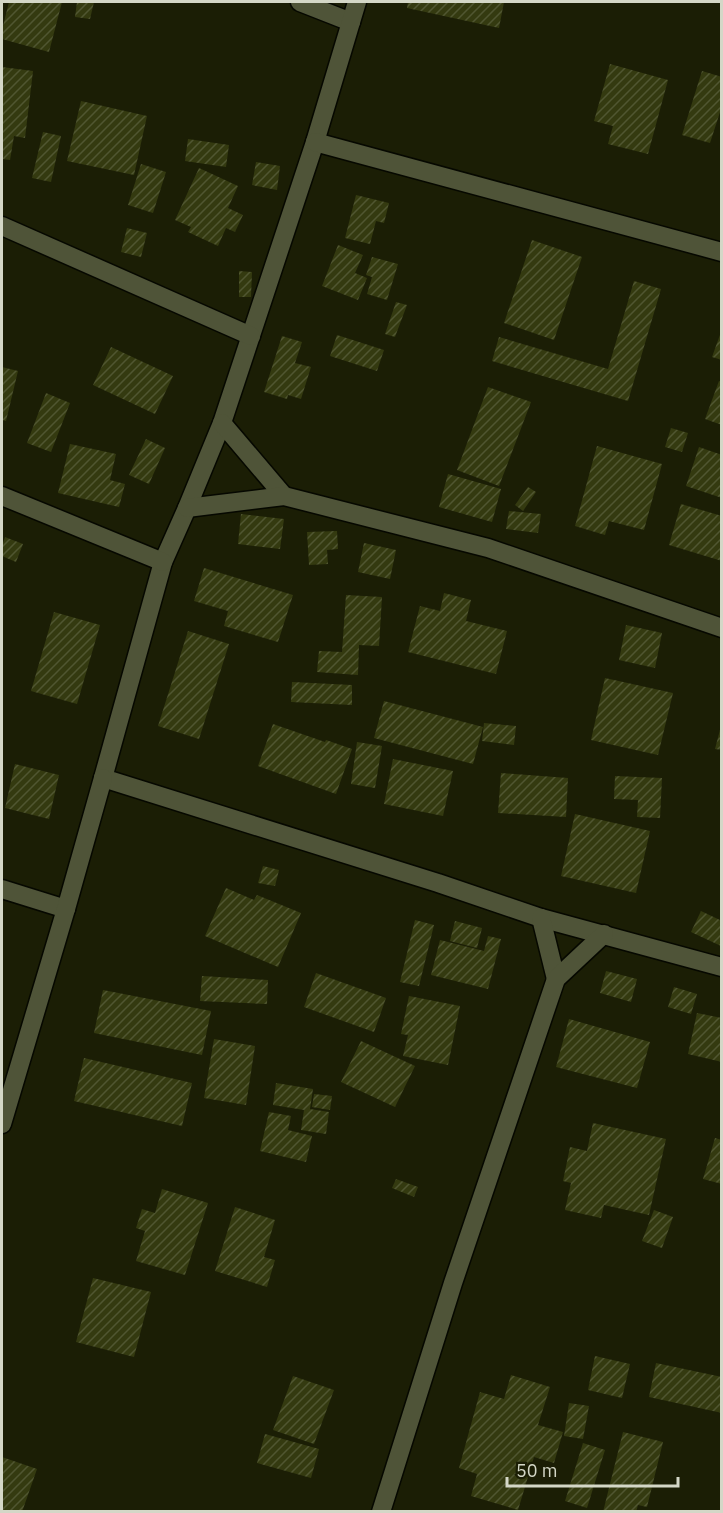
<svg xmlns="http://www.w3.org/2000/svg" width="723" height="1513" viewBox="0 0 723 1513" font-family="'IBM Plex Sans',sans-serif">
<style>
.building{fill:url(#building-hatch)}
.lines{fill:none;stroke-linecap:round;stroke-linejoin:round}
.minor-casing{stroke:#060800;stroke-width:21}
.minor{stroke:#4f5438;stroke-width:18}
</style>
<defs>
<pattern id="building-hatch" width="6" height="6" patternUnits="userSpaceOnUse" patternTransform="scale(1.5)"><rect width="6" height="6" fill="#343a10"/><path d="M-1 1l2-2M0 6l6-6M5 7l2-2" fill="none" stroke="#505631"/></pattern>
</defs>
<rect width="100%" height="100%" fill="#1b1e05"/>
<g class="building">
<path d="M9,2H62L49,52L2,39V30Z"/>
<path d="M77,2H94L90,19L75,17Z"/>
<path d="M408,2H504L499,28L407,8Z"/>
<path d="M610,64L668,80L648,154L608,144L613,126L594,121Z"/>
<path d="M2,67L33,71L25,138L14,136L10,160L2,159Z"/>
<path d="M702,71L722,77V106L710,143L682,135Z"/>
<path d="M81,101L147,116L134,175L67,161Z"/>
<path d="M43,132L61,136L51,182L32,178Z"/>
<path d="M188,139L229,145L226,167L185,161Z"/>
<path d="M256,162L280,166L277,190L252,185Z"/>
<path d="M141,164L166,172L153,213L128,205Z"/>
<path d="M199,168L238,186L228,208L243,215L235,232L226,228L218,246L188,232L191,227L175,220Z"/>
<path d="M356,195L389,203L384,223L376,221L370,244L345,238Z"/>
<path d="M127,228L147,233L141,257L121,252Z"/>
<path d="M532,240L582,257L554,340L504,323Z"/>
<path d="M338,245L363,255L355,273L367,278L358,300L322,286Z"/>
<path d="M372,257L398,264L387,300L367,294L372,277L366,275Z"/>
<path d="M239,271L252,272L251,297H239Z"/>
<path d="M634,281L661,289L628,401L492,361L499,337L608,369Z"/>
<path d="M396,302L407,305L395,337L385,334Z"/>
<path d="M721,332H722V360L712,357Z"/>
<path d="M337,335L384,350L377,371L330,356Z"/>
<path d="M282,336L302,342L295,363L311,367L301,399L288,395L287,399L264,392Z"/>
<path d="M111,347L173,376L155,414L93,385Z"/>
<path d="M2,367L18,371L6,421L2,420Z"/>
<path d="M719,381L722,382V425L705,419Z"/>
<path d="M488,387L531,402L499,486L457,470Z"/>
<path d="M46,393L70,403L51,452L27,443Z"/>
<path d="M671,428L688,433L682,452L665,447Z"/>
<path d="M146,439L165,448L149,484L129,475Z"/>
<path d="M70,444L116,454L110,480L125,484L119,507L58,493Z"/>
<path d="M597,446L662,464L644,530L609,521L605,535L575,526Z"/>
<path d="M699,447L722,455V498L686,486Z"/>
<path d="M448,474L501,489L492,522L439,507Z"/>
<path d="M528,487L536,492L523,511L515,505Z"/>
<path d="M681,504L722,516V561L669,545Z"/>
<path d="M509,511L541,514L538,533L506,529Z"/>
<path d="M241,514L284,519L280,549L238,544Z"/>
<path d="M337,531L338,549L327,550L328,564L309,565L307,532Z"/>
<path d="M5,537L23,544L16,562L2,556V546Z"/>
<path d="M364,543L396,550L390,579L358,572Z"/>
<path d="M204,568L293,595L278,642L224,626L228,611L194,601Z"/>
<path d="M444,593L471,600L466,621L507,631L496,674L408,652L420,606L440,611Z"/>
<path d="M346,595L382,597L379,646L359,645L358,675L317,672L319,651L342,652Z"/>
<path d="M54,612L100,625L77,704L31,691Z"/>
<path d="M626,625L662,633L655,668L619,660Z"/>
<path d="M188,631L229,644L199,739L158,726Z"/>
<path d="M605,678L673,693L658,755L591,740Z"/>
<path d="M292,682L352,685V705L291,702Z"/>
<path d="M384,701L483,727L473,764L374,738Z"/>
<path d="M484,723L516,726L514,745L482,741Z"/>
<path d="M273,724L325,742L326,740L352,749L336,794L258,766Z"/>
<path d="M721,726H722V750L715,749Z"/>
<path d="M357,742L382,746L375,788L351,784Z"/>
<path d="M393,759L453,771L443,816L384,804Z"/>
<path d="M15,764L59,775L49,819L5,808Z"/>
<path d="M501,773L568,778L566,817L498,813Z"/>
<path d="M615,776L662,778L660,818L637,817L638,800L614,799Z"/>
<path d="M575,814L650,831L636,893L561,876Z"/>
<path d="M263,866L279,870L275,886L258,883Z"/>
<path d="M226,888L254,900L257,895L301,913L278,967L205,936Z"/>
<path d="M701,911L722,921L721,946L691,932Z"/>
<path d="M415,920L434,925L419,986L400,982Z"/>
<path d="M455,921L482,928L477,948L450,941Z"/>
<path d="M488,936L501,939L488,989L431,975L440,940L484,951Z"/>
<path d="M606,971L637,979L631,1002L600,993Z"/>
<path d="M316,973L386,998L374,1032L304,1007Z"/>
<path d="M202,976L268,980L267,1004L200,1001Z"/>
<path d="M674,987L697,994L691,1014L668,1007Z"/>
<path d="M103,990L211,1011L202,1055L94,1033Z"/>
<path d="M409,996L460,1006L448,1065L403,1056L408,1035L401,1034Z"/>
<path d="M697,1013L722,1018V1062L688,1054Z"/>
<path d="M569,1019L650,1042L637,1088L556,1067Z"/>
<path d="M214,1039L255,1046L246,1105L204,1098Z"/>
<path d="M361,1041L415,1066L395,1107L341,1082Z"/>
<path d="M84,1058L192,1083L182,1126L74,1101Z"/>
<path d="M276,1083L313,1089L310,1109L329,1112L326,1134L301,1130L304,1110L273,1105Z"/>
<path d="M314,1094L332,1096L330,1110L312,1107Z"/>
<path d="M269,1112L291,1116L288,1130L312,1136L306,1162L260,1151Z"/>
<path d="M593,1123L666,1139L649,1215L604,1205L601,1218L565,1210L571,1183L563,1181L570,1147L587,1151Z"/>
<path d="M715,1138L722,1140V1184L703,1179Z"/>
<path d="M396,1179L418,1187L414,1197L392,1188Z"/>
<path d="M162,1189L208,1203L185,1275L136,1261L145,1231L136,1228L142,1209L155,1213Z"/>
<path d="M235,1207L275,1220L264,1257L275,1260L267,1287L215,1271Z"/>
<path d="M654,1210L673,1217L662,1248L642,1241Z"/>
<path d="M93,1278L151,1292L134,1357L76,1342Z"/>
<path d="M595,1356L630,1364L622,1398L588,1390Z"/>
<path d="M656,1363L722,1377V1413L649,1397Z"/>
<path d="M511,1375L550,1387L538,1425L563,1432L554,1463L534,1457L518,1510L471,1496L477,1474L459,1468L480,1392L504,1399Z"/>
<path d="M293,1376L334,1390L314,1444L273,1430Z"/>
<path d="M569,1403L589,1406L583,1439L564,1436Z"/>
<path d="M623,1432L663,1442L647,1507L638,1505L636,1512H603Z"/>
<path d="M265,1434L319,1449L311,1478L257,1463Z"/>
<path d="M583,1443L605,1450L587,1508L565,1501Z"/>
<path d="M2,1457L37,1469L22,1512H2Z"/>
</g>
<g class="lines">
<g class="minor-casing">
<g id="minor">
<path d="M300,2L351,22"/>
<path d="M357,2L315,142L222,423L187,508L163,562L103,778L438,883L541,918L722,967"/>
<path d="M315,142L722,252"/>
<path d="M2,226L251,336"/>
<path d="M222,423L284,496"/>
<path d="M2,496L163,562"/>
<path d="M187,508L284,496L488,548L722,628"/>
<path d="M2,889L66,909"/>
<path d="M541,918L556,979"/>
<path d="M2,1124L66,909L103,778"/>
<path d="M381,1512L453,1283L556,979L604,934"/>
</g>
</g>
<use href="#minor" class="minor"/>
</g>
<rect width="723" height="1513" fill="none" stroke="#d4d7c7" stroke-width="6"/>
<path d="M507 1477v9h171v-9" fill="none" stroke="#d4d7c7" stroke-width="3"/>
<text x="516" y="1477" font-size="18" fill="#d4d7c7" stroke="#1b1e05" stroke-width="4.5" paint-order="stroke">50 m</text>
</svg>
